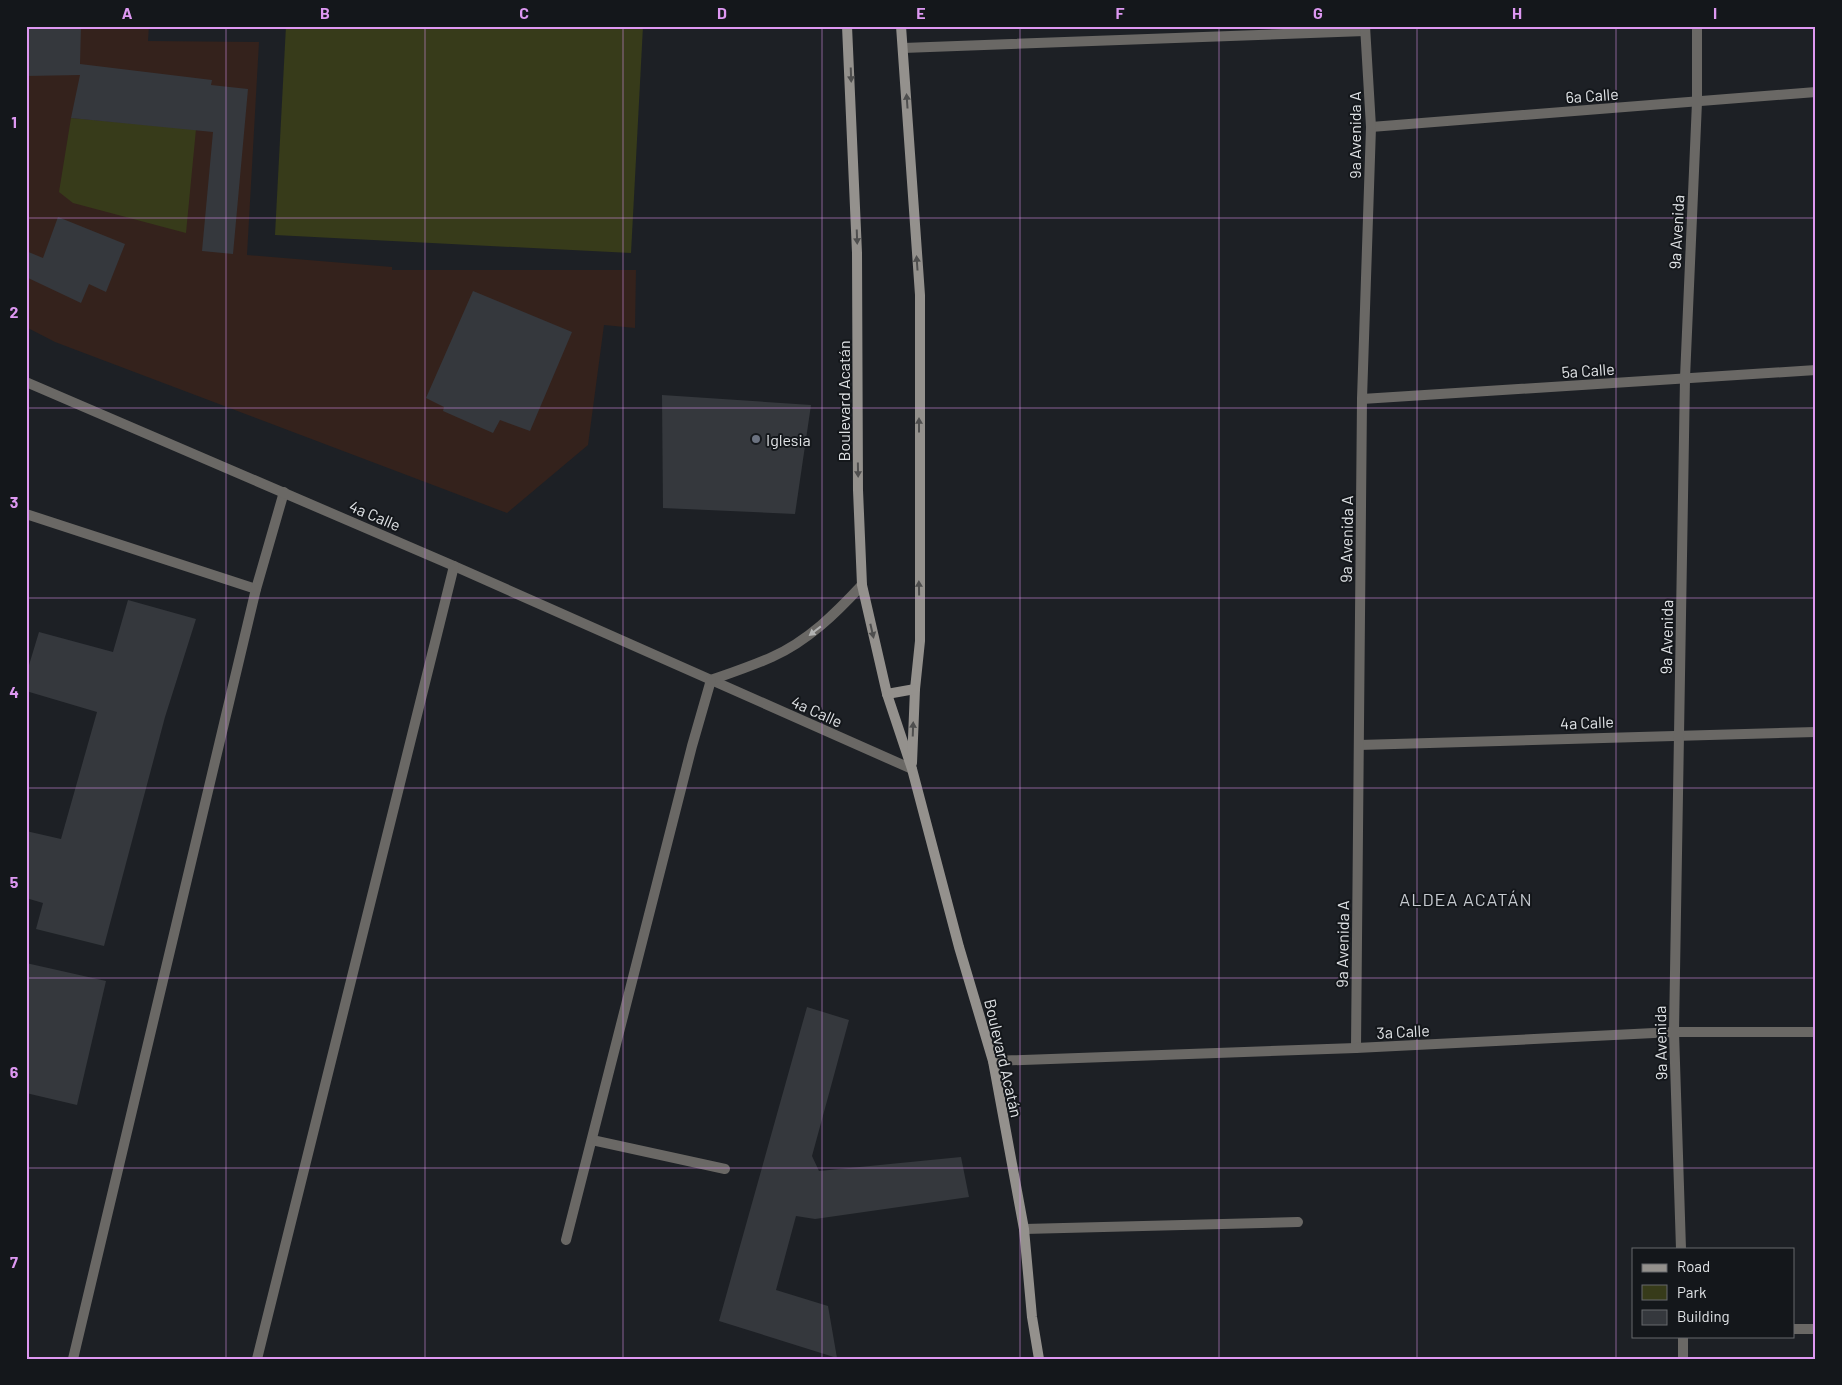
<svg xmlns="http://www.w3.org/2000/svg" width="1842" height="1385" viewBox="0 0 1842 1385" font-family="Barlow,sans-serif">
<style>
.education{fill:#34221c}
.green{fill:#373b1a}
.building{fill:#35383d}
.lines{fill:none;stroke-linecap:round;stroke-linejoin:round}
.service{stroke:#6a6865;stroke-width:10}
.minor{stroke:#6a6865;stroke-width:10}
.secondary{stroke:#94918d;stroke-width:10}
.oneway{fill:#4e4e4e}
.oneway2{fill:#b1b2b2}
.grid{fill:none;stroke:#de98f2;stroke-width:1;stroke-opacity:0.55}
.worship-dot{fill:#6b7280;stroke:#14171b;stroke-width:2}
.labels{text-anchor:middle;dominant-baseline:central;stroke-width:4;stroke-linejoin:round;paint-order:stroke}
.street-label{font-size:16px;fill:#e0e3e6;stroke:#14171b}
.poi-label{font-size:16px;fill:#e0e3e6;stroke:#14171b;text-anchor:start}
.neighbourhood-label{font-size:18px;letter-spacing:1px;fill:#c6cad0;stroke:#14171b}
.neatline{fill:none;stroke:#de98f2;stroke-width:2}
.grid-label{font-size:16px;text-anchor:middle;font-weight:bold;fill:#de98f2}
</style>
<rect width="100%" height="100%" fill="#1d2025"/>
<path class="education" d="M26,26H149L148,41L259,42L247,255L392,267V270H636L635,328L604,325L588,445L507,513L55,342L26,327Z"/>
<g class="green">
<path d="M286,26H643L631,253L275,235Z"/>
<path d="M71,118L196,129L186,233L73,203L59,192Z"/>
</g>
<g class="building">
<path d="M26,26H81L80,64L212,80L211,85L248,89L233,254L202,251L213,132L71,118L80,75L26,76Z"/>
<path d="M58,217L125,244L106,292L89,284L81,303L26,277V251L43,258Z"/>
<path d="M473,291L572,332L530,431L500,420L493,433L443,411L444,407L426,398Z"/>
<path d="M662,395L811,405L795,514L663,508Z"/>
<path d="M128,600L196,619L165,717L104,946L36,929L43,903L26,898V831L61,839L97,712L26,691V675L39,632L113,652Z"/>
<path d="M26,963L106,981L77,1105L26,1093Z"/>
<path d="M807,1007L849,1020L812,1156L819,1171L961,1157L969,1197L815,1219L796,1216L776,1290L828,1306L837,1358L719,1321Z"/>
</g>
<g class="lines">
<g class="service">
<path d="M26,514L256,589"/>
<path d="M73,1359L256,589L284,492"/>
</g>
<g class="minor">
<path d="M903,48L1365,31"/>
<path d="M1371,127L1816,92"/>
<path d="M26,382L454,566L912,769"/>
<path d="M1362,399L1816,370"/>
<path d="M711,680C731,673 752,666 772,657C808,641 836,613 862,585"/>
<path d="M1359,745L1816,732"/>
<path d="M1356,1048L1362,399L1371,127L1365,26"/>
<path d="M993,1061L1356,1048L1674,1032H1816"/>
<path d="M592,1140L725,1169"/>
<path d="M1024,1229L1298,1222"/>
<path d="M566,1240L692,746L711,680"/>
<path d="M1681,1249L1674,1032L1685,378L1697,102V26"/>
<path d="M1793,1329H1816"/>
<path d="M257,1359L454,566"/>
<path d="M1683,1359V1336"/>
</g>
<g class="secondary">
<path d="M847,26L857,253L858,490L862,585L887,694L912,769L959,947L993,1061L1024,1229L1032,1317L1039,1359"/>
<path d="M901,26L920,295V641L915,689L912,763"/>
<path d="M887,694L915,689"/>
</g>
</g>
<defs><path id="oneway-solid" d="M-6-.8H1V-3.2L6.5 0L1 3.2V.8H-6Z" transform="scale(1.25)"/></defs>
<g class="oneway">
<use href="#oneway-solid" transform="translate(851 75) rotate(88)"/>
<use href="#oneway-solid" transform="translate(907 101) rotate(-94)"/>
<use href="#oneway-solid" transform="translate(857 237) rotate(88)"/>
<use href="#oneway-solid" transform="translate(917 263) rotate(-94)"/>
<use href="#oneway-solid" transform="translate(919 425) rotate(-90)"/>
<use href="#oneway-solid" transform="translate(858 470) rotate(89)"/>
<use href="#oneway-solid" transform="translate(919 588) rotate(-91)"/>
<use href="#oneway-solid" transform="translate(872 631) rotate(77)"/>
<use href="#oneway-solid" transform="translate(913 729) rotate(-88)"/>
</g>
<use class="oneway2" href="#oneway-solid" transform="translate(815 631) rotate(142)"/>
<path class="grid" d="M226,26V1359M425,26V1359M623,26V1359M822,26V1359M1020,26V1359M1219,26V1359M1417,26V1359M1616,26V1359M26,218H1816M26,408H1816M26,598H1816M26,788H1816M26,978H1816M26,1168H1816"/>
<circle class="worship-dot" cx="756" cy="439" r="5"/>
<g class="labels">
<g class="street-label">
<text transform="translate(1592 95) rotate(-4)">6a Calle</text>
<text transform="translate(1354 135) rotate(-90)">9a Avenida A</text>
<text transform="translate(1676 232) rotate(-87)">9a Avenida</text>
<text transform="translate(1588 370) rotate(-4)">5a Calle</text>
<text transform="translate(843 401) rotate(-90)">Boulevard Acatán</text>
<text transform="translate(375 515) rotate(23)">4a Calle</text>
<text transform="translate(1346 539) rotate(-89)">9a Avenida A</text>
<text transform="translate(1666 637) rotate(-89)">9a Avenida</text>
<text transform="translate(817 711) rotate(24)">4a Calle</text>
<text transform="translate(1587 722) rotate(-2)">4a Calle</text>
<text transform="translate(1342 944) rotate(-89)">9a Avenida A</text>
<text transform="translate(1403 1031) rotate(-3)">3a Calle</text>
<text transform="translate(1660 1043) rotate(-91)">9a Avenida</text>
<text transform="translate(1004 1058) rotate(77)">Boulevard Acatán</text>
</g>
<g class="poi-label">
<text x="766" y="439">Iglesia</text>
</g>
<g class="neighbourhood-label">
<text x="1466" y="899">ALDEA ACATÁN</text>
</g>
</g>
<rect width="1842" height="1385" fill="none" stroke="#14171b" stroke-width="55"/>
<rect x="1632" y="1248" width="162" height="90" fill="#14171b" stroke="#66696c"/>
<rect x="1642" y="1264" width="25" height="8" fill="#94918d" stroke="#66696c"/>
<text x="1677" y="1272" font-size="15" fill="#e0e3e6">Road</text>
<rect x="1642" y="1285" width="25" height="15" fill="#373b1a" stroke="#66696c"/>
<text x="1677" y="1298" font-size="15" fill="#e0e3e6">Park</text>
<rect x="1642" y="1310" width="25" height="15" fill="#35383d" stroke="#66696c"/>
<text x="1677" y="1322" font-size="15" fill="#e0e3e6">Building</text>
<rect x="28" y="28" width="1786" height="1330" class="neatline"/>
<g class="grid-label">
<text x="127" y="19">A</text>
<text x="325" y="19">B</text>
<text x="524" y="19">C</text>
<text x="722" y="19">D</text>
<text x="921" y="19">E</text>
<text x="1120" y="19">F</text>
<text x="1318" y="19">G</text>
<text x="1517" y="19">H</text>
<text x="1715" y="19">I</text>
<text x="14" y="128">1</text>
<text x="14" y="318">2</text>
<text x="14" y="508">3</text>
<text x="14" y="698">4</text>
<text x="14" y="888">5</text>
<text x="14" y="1078">6</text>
<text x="14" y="1268">7</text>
</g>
</svg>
